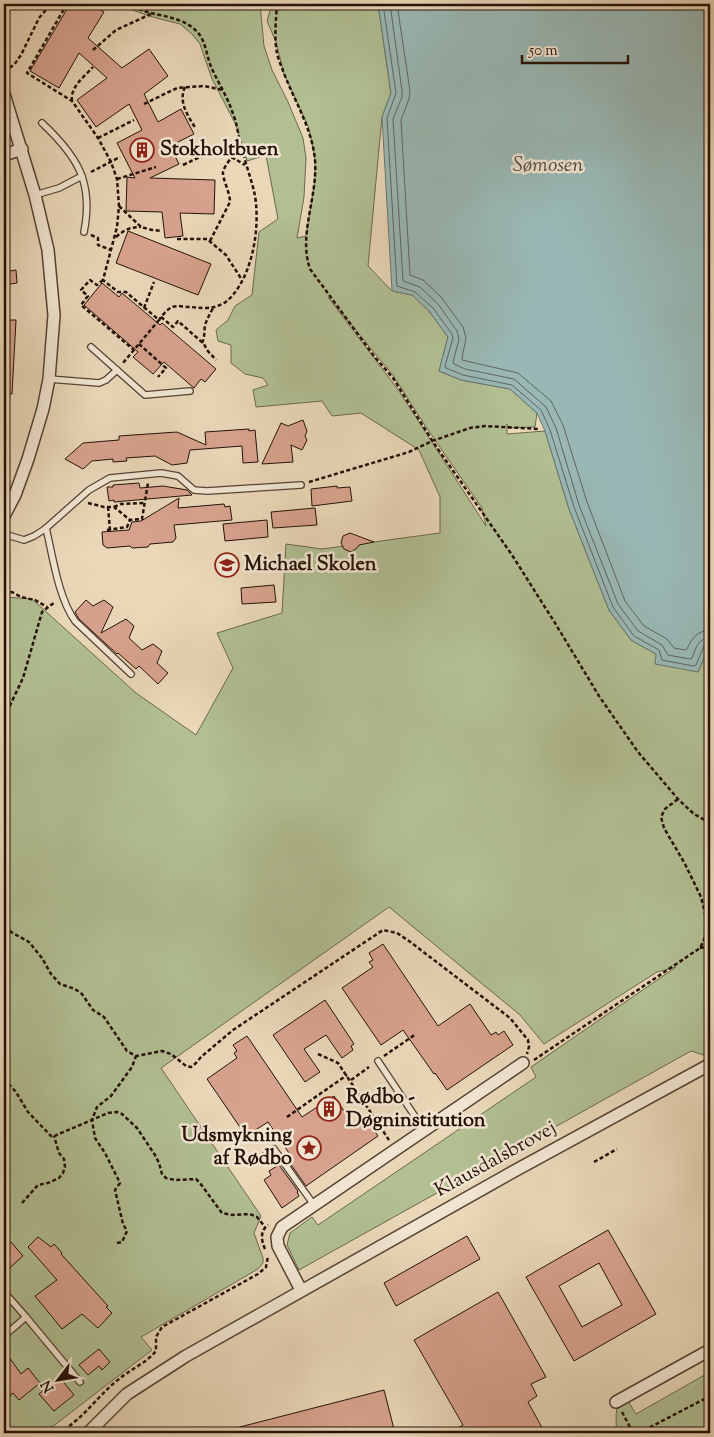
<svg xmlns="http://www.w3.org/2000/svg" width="714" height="1437" viewBox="0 0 714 1437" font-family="'Sorts Mill Goudy',serif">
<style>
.green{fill:#b1bf93;stroke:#6a684d;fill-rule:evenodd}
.water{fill:#99b8b5;stroke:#6a756f}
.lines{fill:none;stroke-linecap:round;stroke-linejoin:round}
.shore{stroke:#5e645e;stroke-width:1}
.building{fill:#d7a28d;stroke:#241107;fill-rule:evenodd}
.lane-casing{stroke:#554233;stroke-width:8}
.street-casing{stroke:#554233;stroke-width:14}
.path{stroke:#241107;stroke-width:2.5;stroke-dasharray:4 2.5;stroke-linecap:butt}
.lane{stroke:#f1e5d1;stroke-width:5.5}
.street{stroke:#f1e5d1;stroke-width:11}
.labels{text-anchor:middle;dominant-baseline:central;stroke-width:5;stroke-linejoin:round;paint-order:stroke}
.poi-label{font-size:20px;font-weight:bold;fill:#241107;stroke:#f1e5d1;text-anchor:start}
.street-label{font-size:20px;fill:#241107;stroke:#f1e5d1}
.water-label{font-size:21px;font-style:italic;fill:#4d4b44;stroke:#f1e5d1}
</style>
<rect width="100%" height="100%" fill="#e9d7b8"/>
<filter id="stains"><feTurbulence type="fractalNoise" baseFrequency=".004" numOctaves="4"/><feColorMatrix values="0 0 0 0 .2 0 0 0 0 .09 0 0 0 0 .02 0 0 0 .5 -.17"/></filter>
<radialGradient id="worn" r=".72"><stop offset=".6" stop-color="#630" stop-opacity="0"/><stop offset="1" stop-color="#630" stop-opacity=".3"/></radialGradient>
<g class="green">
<path d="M120,4H260L264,46L272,70L288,102L303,138L306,158L304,197L297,238L306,236L315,180V160L312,142L308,126L284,74L276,42L267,21L272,4H378L391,93L382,117L368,266L392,291L412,295L429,311L448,337L439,371L461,380L510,389L537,413L535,427L508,428L507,424V434L545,431L569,509L609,610L631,640L656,654L698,672L710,644V1057L691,1051L299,1270L287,1245L290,1233L312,1217L318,1225L536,1077L531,1067L676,967L657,972L544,1044L520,1015L389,907L161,1068L261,1216L254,1233L263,1258V1263L258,1269L141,1337L152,1350L56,1424L41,1433H4V597L32,599L136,693L196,735L233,668L217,633L282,613L286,544L322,549L440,533V497L419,450L361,413L332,416L322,401L256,407L253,390L268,385L263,378L245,374L231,363V345L218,341L216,330L228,320L235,306L252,295L259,232L278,219L266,155L247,161L236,125L212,79L200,44L192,34L180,24L149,16L122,6ZM328,297L393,375L428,430L482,508L486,526L399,391Z"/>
<path d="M710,1372V1433H616C617,1424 615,1417 617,1408L628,1401L636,1414Z"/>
</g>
<path class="water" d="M378,4H710V644L698,672L655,664L656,654L631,640L609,610L569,509L545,431L537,413L510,389L461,380L439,371L448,337L429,311L412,295L392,291L382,117L391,93Z"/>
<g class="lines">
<g class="shore">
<path d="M383,4L396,93L387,118L397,286L415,292L433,308L452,334L453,338L445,366L446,368L463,375L512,385L541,410L550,430L574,507L613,607L634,636L659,650L662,660L693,666L696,665L704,646L710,644"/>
<path d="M390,4L402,91V97L393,119L403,281L420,287L438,304L457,331L459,339L453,362L454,364L465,369L514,379L546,407L556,428L579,505L618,604L638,631L662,645L668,655L690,659L692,658C696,648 698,638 710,638"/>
<path d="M397,4L410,91L409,99L401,120L410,275L423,280L441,297L463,327L466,338L462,358V360L518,373L551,401L563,425L587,502L625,601L644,626L667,639L674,648L685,650L687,649C692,638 697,631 710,630"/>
</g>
</g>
<g class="building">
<path d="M70,4H90L104,12L88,38L122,68L149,49L168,76L144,94L158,122L181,109L194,134L170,146L179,164L150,178L215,180L214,214L180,213L183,236L165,238L162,212L126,211L127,177L135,178L117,143L142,130L129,104L96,127L77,100L107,78L79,53L59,88L30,71Z"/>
<path d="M128,231L211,264L198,295L116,263Z"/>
<path d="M16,270L17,283L4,285V272Z"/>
<path d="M102,283L119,297L122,293L160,325L162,323L216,369L205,382L201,379L194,388L164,362L153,374L133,357L138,352L84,305Z"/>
<path d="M4,320H16L12,394L4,393Z"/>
<path d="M303,420L307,431L305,436L307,440L302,450L291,445L293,462L262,464L281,423L288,426Z"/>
<path d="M249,429V431L255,430L258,462L243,463L242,446L190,450L187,463L172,465L155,456L126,458L127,461L113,462V459L92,461L83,469L65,459L83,443L119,440V436L177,432L206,445L205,432Z"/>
<path d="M139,483L140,488L163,486L187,490L192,495L114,502V500L109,501L107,487H113V485Z"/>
<path d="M337,486V488L350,487L352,501L312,506L311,489Z"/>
<path d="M179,498L178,508L224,504L225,507L230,506L232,520L174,525L176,538L173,542L150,544L148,547L132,548L130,546L107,548L103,545L102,532L129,530L132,522L141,521Z"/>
<path d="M315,508L317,525L273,528L271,512Z"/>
<path d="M267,520L268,537L225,541L223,524Z"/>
<path d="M350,533L374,542L359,545L357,548L351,552L344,549L341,543L343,536Z"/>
<path d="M274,585L276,602L242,604L241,588Z"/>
<path d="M86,600L93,606L104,600L113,607L101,633L126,619L134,626L129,638L142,650L153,644L162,651L157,663L168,673L158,684L139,666L136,669L118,653L117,654L79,619L75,612Z"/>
<path d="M383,944L438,1026L470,1004L491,1035L496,1032L498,1035L504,1031L513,1045L447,1090L435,1073L434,1074L403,1030L381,1045L342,988L373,967L369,962L373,960L369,953Z"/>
<path d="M325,1000L354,1044L351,1046L353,1050L342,1058L326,1035L304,1049L320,1072L305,1082L273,1035Z"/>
<path d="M247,1036L302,1117L334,1096L355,1127L360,1123L363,1126L368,1122L378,1136L306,1186L287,1159L291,1156L268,1122L246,1136L207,1079L237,1058L234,1053L237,1051L233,1045Z"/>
<path d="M279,1165L298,1191L297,1192L299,1196L282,1208L264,1180L271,1175L269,1171Z"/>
<path d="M608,1230L656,1314L574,1361L526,1277ZM599,1263L622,1305L582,1327L559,1286Z"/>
<path d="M467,1236L480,1259L396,1306L384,1283Z"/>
<path d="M38,1237L51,1247L54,1244L62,1253L61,1254L108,1306L106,1307L112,1313L98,1328L82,1314L62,1329L35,1296L57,1280L28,1247Z"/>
<path d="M11,1242L23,1256L4,1273V1248Z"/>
<path d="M498,1292L546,1377L531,1384L537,1396L528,1402L545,1433H449L463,1425L414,1340Z"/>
<path d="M99,1349L110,1362L102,1370L99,1366L88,1375L79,1365Z"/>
<path d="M4,1350L21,1374L28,1368L40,1383L19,1400L13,1393L4,1401Z"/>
<path d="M61,1379L74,1395L54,1411L39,1394L56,1380L57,1382Z"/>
<path d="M384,1390L395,1433H347L346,1427L320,1433H233L232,1429Z"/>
</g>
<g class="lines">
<g class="lane-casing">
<g id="lane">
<path d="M42,123C77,156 94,182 84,232"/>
<path d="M35,195L59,188L82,176"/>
<path d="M91,347L145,395L190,391"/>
<path d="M49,379L99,383L106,380L117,370"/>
<path d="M46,528C53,557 58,597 75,621L131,674"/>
<path d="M4,534L24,540L34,536L45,529L89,490L110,478L161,473L178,476L194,490L207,491L301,485"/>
<path d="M378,1061L424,1130"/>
<path d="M261,1158L274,1149L314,1205"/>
<path d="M4,1292L26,1317L80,1382"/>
<path d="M4,1336L26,1317"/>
</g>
</g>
<g class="street-casing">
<g id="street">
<path d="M4,94L35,195L48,250L54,315L49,379L43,409L28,459L15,495L4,516"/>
<path d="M4,155L22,149"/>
<path d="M301,1290L278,1246L277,1237L282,1227L523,1063"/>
<path d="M616,1402L710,1350"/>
<path d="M88,1433L127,1394L186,1356L509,1174L707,1066L710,1068"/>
</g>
</g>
<g class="path">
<path d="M67,4L27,73L72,101L98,138L111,162L117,179L119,206L117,227L103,280L118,292H126L159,320L123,363"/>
<path d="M127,4L129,6C136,8 143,11 151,13C167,17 187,19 199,34C206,43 207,58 212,69C219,84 228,98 233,114C237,123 238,134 240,143C244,159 250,175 254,191C261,222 254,271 232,296C221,309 207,309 191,307C185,307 178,305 172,307C166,310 162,316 159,320"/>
<path d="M277,4C276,19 274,39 277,53C278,58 280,63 282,68C293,99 312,127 315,160C318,197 298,234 310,269L374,356L393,378L433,442L512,555L555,623L599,696L638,752L678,799L694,814L710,823"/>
<path d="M93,50L116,30L151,14"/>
<path d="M4,71L14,65L21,55L39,18L51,4"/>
<path d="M185,87C178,102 188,116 196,129"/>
<path d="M72,101C70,87 84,77 93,67"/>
<path d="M144,104L177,88L204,86L223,90"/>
<path d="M98,138L134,120"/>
<path d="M183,165C213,151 215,146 245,165"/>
<path d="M91,172L120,157"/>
<path d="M117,179L156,167"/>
<path d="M119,206L141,227L152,230L162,231"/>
<path d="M91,235L98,238V245L111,250"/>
<path d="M116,237C124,230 130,227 141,227"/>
<path d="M177,239H207L226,255L242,280"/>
<path d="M210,241L230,202C230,192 222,178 223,172C224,167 229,161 232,157"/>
<path d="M103,280L97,285L90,280L81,290L88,296L81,305L134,350"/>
<path d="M144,308L154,282"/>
<path d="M161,317L173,327L178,321L204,344L207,350L216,360"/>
<path d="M202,343C205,337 204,331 205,325C207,319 210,314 213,308"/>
<path d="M139,344L166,368L158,377"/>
<path d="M309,482L409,452L432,441L470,428L485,426L539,429"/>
<path d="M88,503L104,507H114L130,520L142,519L148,483"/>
<path d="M108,507L110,530"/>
<path d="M114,507L121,504L145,503"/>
<path d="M107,530L127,527L130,520"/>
<path d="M4,593L12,592L21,597L35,600L47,607"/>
<path d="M4,718L23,678L42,612L55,602"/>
<path d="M4,919L11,932L29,942L42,958L51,974L60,984L75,989L82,994L93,1010L104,1017L127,1051L136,1056L162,1051L171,1054L186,1066L191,1067L196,1063L201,1057L233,1030L383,930L397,933L409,941L510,1018L528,1040L529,1047L527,1054"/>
<path d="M700,948L710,946"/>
<path d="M318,1054L338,1063L389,1140"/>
<path d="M384,1056L416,1034"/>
<path d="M534,1060L700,948L704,940L707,921L701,897L685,864L664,828L661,817L665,809L678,799"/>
<path d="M4,1079L16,1092L28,1112L52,1137L108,1113L117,1112L122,1114L137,1128L155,1155L159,1163L162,1174L166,1178L175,1180L196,1179L200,1183L222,1213L232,1215L250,1214L257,1217L265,1227"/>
<path d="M351,1080L369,1067"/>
<path d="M287,1117L347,1075"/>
<path d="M594,1162L617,1149"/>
<path d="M22,1203L38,1185L48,1183L59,1178L63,1173L65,1167L64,1159L59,1153L54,1136"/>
<path d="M117,1243L122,1242L127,1231L123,1224L115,1190L120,1183L105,1153L95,1138L92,1120L97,1107L111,1096L132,1067L136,1056"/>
<path d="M265,1249C261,1240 260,1231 268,1225"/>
<path d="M622,1412L631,1429L643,1431L710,1396"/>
<path d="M58,1433C83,1420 97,1396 119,1379C131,1369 146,1363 156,1351V1337L162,1327L258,1274L266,1267L268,1256"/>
</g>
<use href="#lane" class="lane"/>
<use href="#street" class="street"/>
</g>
<defs>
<g id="building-ring" transform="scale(1.25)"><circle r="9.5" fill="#f1e5d1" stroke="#8f2418" stroke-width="1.5"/><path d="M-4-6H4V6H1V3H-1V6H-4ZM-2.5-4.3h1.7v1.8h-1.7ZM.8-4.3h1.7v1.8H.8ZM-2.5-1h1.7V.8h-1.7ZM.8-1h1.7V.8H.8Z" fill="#8f2418"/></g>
<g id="school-ring" transform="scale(1.25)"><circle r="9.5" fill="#f1e5d1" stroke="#8f2418" stroke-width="1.5"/><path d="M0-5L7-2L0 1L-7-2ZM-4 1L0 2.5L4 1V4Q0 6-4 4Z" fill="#8f2418"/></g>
<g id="sight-ring" transform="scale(1.25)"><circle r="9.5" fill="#f1e5d1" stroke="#8f2418" stroke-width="1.5"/><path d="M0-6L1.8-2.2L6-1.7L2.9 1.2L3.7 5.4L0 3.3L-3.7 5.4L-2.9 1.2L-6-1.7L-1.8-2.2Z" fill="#8f2418"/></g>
</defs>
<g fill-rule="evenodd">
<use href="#building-ring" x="142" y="150"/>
<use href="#school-ring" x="227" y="565"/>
<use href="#building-ring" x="329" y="1109"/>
<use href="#sight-ring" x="309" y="1148"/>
</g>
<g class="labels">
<g class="poi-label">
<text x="160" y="150">Stokholtbuen</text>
<text x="244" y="565">Michael Skolen</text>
<text x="346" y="1098">Rødbo -<tspan x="346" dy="23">Døgninstitution</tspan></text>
<text x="292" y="1136" text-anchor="end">Udsmykning<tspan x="292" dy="23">af Rødbo</tspan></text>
</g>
<g class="street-label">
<text transform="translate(496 1160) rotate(-29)">Klausdalsbrovej</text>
</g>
<g class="water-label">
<text x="548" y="166">Sømosen</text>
</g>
</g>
<rect width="714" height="1437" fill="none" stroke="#e9d7b8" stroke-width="20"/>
<rect x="5" y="5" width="704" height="1427" fill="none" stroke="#241107" stroke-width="2.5"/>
<rect x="10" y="10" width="694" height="1417" fill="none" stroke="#241107"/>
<g transform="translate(58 1380) rotate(239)" stroke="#f1e5d1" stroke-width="4" paint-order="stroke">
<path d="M0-4L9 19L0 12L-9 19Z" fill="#241107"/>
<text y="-8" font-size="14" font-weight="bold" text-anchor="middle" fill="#241107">N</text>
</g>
<path d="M522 55v8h106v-8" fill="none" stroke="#241107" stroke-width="2.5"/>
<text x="529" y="55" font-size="15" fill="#241107" stroke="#f1e5d1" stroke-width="4" paint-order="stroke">50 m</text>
<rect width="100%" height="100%" filter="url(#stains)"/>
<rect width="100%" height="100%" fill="url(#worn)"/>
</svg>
